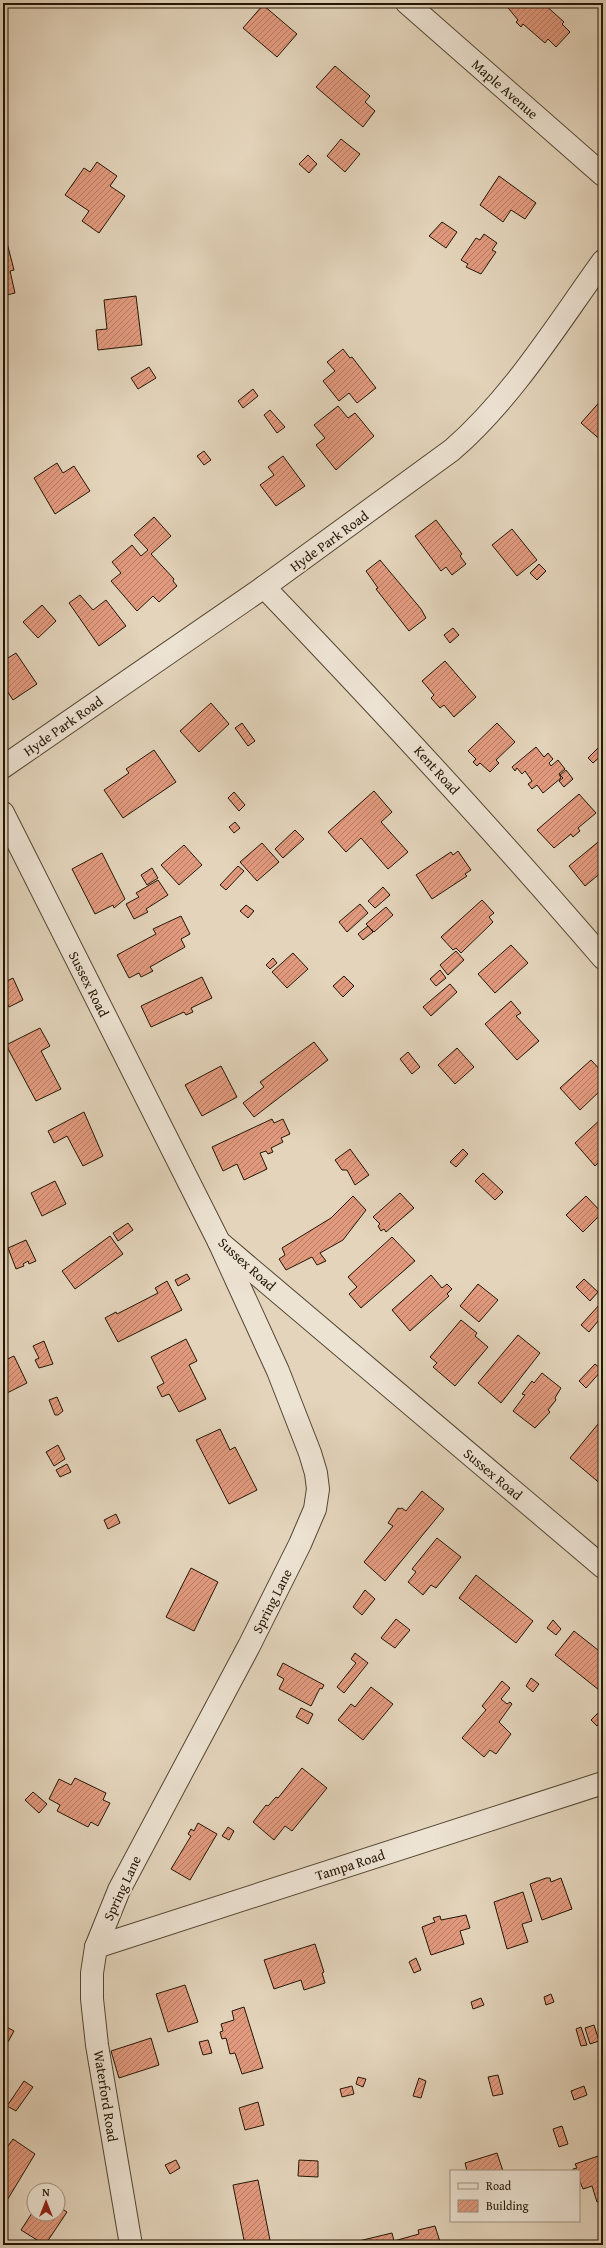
<svg xmlns="http://www.w3.org/2000/svg" width="606" height="2248" viewBox="0 0 606 2248" font-family="'Gentium Book Plus',serif">
<style>
.building{fill:url(#building-hatch);stroke:#241604}
.lines{fill:none;stroke-linecap:round;stroke-linejoin:round}
.minor-casing{stroke:#544632;stroke-width:24}
.minor{stroke:#ede3d3;stroke-width:22}
.labels{text-anchor:middle;dominant-baseline:central;stroke-width:4;stroke-linejoin:round;paint-order:stroke}
.street-label{font-size:14px;fill:#241604;stroke:#ede3d3}
</style>
<defs>
<pattern id="building-hatch" width="6" height="6" patternUnits="userSpaceOnUse"><rect width="6" height="6" fill="#e29a7e"/><path d="M-1 1l2-2M0 6l6-6M5 7l2-2" fill="none" stroke="#b77d65"/></pattern>
</defs>
<rect width="100%" height="100%" fill="#e3d4bb"/>
<filter id="stains"><feTurbulence type="fractalNoise" baseFrequency=".005" numOctaves="4"/><feColorMatrix values="0 0 0 0 .2 0 0 0 0 .09 0 0 0 0 .02 0 0 0 .5 -.17"/></filter>
<radialGradient id="worn" r=".72"><stop offset=".6" stop-color="#630" stop-opacity="0"/><stop offset="1" stop-color="#630" stop-opacity=".3"/></radialGradient>
<g class="building">
<path d="M44,3H54L48,8Z"/>
<path d="M504,3H543L564,22L562,24L570,32L556,47L548,39L545,43L523,24L521,27L516,22L518,20Z"/>
<path d="M263,5L297,34L277,57L243,28Z"/>
<path d="M335,66L370,96L365,102L375,111L363,127L316,87Z"/>
<path d="M341,139L360,154L345,172L327,156Z"/>
<path d="M308,155L317,164L309,173L299,164Z"/>
<path d="M97,162L117,176L110,186L125,196L99,233L82,221L89,211L65,195L84,168L90,172Z"/>
<path d="M499,176L536,203L525,219L511,210L503,222L480,205Z"/>
<path d="M442,222L457,232L446,248L429,236Z"/>
<path d="M484,234L497,243L492,250L496,252L481,274L466,267L468,264L461,260L476,238L480,240Z"/>
<path d="M3,235H5L14,270L10,271L15,293L3,296Z"/>
<path d="M136,296L142,345L98,350L96,330L107,329L104,300Z"/>
<path d="M343,349L350,358L352,357L376,388L357,403L349,393L339,401L323,381L335,371L327,362Z"/>
<path d="M149,367L156,378L138,389L131,378Z"/>
<path d="M253,389L258,396L243,408L238,401Z"/>
<path d="M603,398V442L581,423Z"/>
<path d="M338,406L348,418L355,413L374,436L336,470L316,445L325,438L314,425Z"/>
<path d="M270,410L285,427L277,433L264,415Z"/>
<path d="M204,451L211,460L204,465L197,456Z"/>
<path d="M283,456L305,486L276,506L260,485L274,475L268,467Z"/>
<path d="M57,463L63,473L74,466L90,491L55,514L34,478Z"/>
<path d="M154,517L171,536L151,554L174,579L173,581L177,586L159,602L153,596L137,611L111,581L121,573L112,562L132,545L141,556L148,550L134,535Z"/>
<path d="M436,520L462,554L460,556L466,564L452,575L446,567L441,571L415,536Z"/>
<path d="M512,529L537,560L517,576L492,545Z"/>
<path d="M380,560L421,609L426,618L409,631L376,589L378,588L366,571Z"/>
<path d="M539,564L546,571L537,580L530,573Z"/>
<path d="M80,595L93,610L106,600L126,626L99,646L69,603Z"/>
<path d="M42,605L56,621L38,638L23,622Z"/>
<path d="M453,628L459,635L450,643L444,635Z"/>
<path d="M16,653L37,684L13,700L3,685V661Z"/>
<path d="M445,661L476,697L454,717L444,705L440,708L431,698L434,695L422,681Z"/>
<path d="M211,703L229,724L199,752L180,731Z"/>
<path d="M242,723L255,741L248,746L235,728Z"/>
<path d="M497,723L515,742L496,760L499,763L490,772L480,763L477,766L473,762L476,759L468,751Z"/>
<path d="M603,743V754L593,763L588,758Z"/>
<path d="M536,747L544,757L548,753L553,759L549,763L551,766L558,760L565,769L559,774L561,778L543,793L537,785L532,789L528,784L532,781L525,771L522,774L517,768L515,771L512,767Z"/>
<path d="M154,750L176,782L123,818L104,790L129,773L126,769Z"/>
<path d="M566,770L573,779L564,787L559,781L563,778L560,775Z"/>
<path d="M374,791L392,812L381,822L408,852L388,869L361,838L346,852L328,832Z"/>
<path d="M234,792L245,805L239,811L228,798Z"/>
<path d="M579,794L596,813L578,828L580,831L573,837L571,834L554,848L537,830Z"/>
<path d="M235,822L240,828L234,833L229,827Z"/>
<path d="M295,830L304,839L283,858L275,849Z"/>
<path d="M603,838V871L585,886L569,866Z"/>
<path d="M262,843L279,862L257,881L240,862Z"/>
<path d="M184,845L202,865L179,885L161,865Z"/>
<path d="M458,851L471,870L465,874L467,876L432,899L416,875L451,852L453,855Z"/>
<path d="M102,853L125,899L114,908L113,905L95,914L72,869Z"/>
<path d="M238,866L244,871L226,890L220,885Z"/>
<path d="M152,868L158,878L147,885L141,875Z"/>
<path d="M158,880L168,895L146,909L148,912L134,919L126,904L139,897L136,893Z"/>
<path d="M383,887L390,895L375,908L368,901Z"/>
<path d="M482,900L494,913L489,917L493,922L461,953L456,948L453,950L441,937Z"/>
<path d="M360,904L368,913L347,932L339,922Z"/>
<path d="M246,905L254,911L248,918L240,911Z"/>
<path d="M386,907L393,915L374,932L366,924Z"/>
<path d="M181,916L190,934L181,939L185,947L150,967L153,971L141,977L139,973L129,978L117,955L156,934L153,929Z"/>
<path d="M368,926L373,932L363,940L358,934Z"/>
<path d="M511,945L528,963L495,993L478,974Z"/>
<path d="M456,951L464,960L448,975L440,965Z"/>
<path d="M293,953L308,969L287,988L272,972Z"/>
<path d="M273,958L277,963L270,969L266,965Z"/>
<path d="M440,970L446,978L436,986L430,979Z"/>
<path d="M344,976L354,986L343,997L333,986Z"/>
<path d="M202,977L212,998L191,1008L193,1012L186,1015L184,1012L151,1027L141,1006Z"/>
<path d="M13,978L23,1000L9,1007L3,995V983Z"/>
<path d="M450,984L457,992L431,1016L423,1007Z"/>
<path d="M511,1001L521,1013L516,1016L539,1041L517,1060L485,1024Z"/>
<path d="M40,1028L50,1046L41,1051L61,1089L36,1101L6,1045Z"/>
<path d="M314,1042L328,1060L254,1117L243,1103L264,1087L260,1082Z"/>
<path d="M457,1048L474,1067L455,1084L438,1065Z"/>
<path d="M408,1052L420,1067L412,1074L400,1059Z"/>
<path d="M603,1054V1062L599,1056Z"/>
<path d="M591,1060L603,1073V1088L580,1110L560,1088Z"/>
<path d="M221,1066L237,1097L202,1116L185,1085Z"/>
<path d="M84,1112L103,1156L83,1166L67,1136L54,1143L48,1131Z"/>
<path d="M602,1118L603,1158L595,1166L575,1143Z"/>
<path d="M272,1119L274,1123L283,1119L290,1134L281,1138L283,1142L271,1148L273,1152L268,1154L266,1151L260,1153L267,1169L244,1180L237,1164L223,1171L212,1147Z"/>
<path d="M350,1149L369,1175L355,1185L347,1170H342L335,1160Z"/>
<path d="M463,1149L468,1154L456,1167L450,1162Z"/>
<path d="M483,1173L503,1192L495,1200L475,1181Z"/>
<path d="M55,1181L66,1204L42,1216L31,1193Z"/>
<path d="M400,1193L414,1208L386,1232L384,1229L381,1231L378,1226L380,1224L373,1217Z"/>
<path d="M353,1196L366,1210L343,1240L320,1253L326,1261L317,1265L312,1257L286,1270L279,1259L285,1255L282,1248L331,1218Z"/>
<path d="M586,1196L602,1213L583,1232L566,1215Z"/>
<path d="M128,1223L133,1230L118,1241L113,1233Z"/>
<path d="M110,1236L123,1254L75,1289L62,1271Z"/>
<path d="M392,1237L415,1261L361,1308L349,1294L357,1287L348,1277Z"/>
<path d="M26,1240L36,1261L29,1264L28,1261L23,1264L24,1266L16,1269L8,1248Z"/>
<path d="M187,1274L190,1279L178,1286L175,1280Z"/>
<path d="M431,1275L442,1288L447,1284L452,1289L447,1294L449,1296L410,1331L392,1310Z"/>
<path d="M584,1279L598,1292L590,1301L576,1287Z"/>
<path d="M167,1281L182,1310L118,1342L105,1318L116,1312L117,1314L158,1293L155,1288Z"/>
<path d="M478,1284L498,1300L479,1322L460,1306Z"/>
<path d="M603,1292V1300L599,1296Z"/>
<path d="M600,1304L603,1307V1315L589,1332L581,1325Z"/>
<path d="M461,1320L477,1333L475,1336L488,1347L455,1386L433,1367L437,1363L430,1357Z"/>
<path d="M518,1335L540,1353L501,1403L478,1383Z"/>
<path d="M186,1339L197,1361L189,1365L206,1399L179,1412L169,1394L162,1397L157,1387L164,1383L151,1357Z"/>
<path d="M44,1341L53,1364L39,1368L35,1360L39,1358L33,1346Z"/>
<path d="M14,1356L27,1383L3,1395V1361Z"/>
<path d="M595,1364L602,1370L586,1388L579,1381Z"/>
<path d="M542,1373L561,1388L555,1398L556,1400L548,1410L550,1412L535,1428L513,1411L525,1395L522,1394L532,1381L534,1383Z"/>
<path d="M57,1397L63,1411L58,1415H55L49,1400Z"/>
<path d="M603,1418V1486L570,1458Z"/>
<path d="M220,1429L230,1450L235,1447L257,1490L229,1504L196,1440Z"/>
<path d="M58,1445L65,1459L54,1466L46,1452Z"/>
<path d="M67,1464L71,1472L60,1477L56,1470Z"/>
<path d="M422,1491L444,1509L385,1581L364,1562L393,1526L388,1523L398,1508L400,1509L402,1508L406,1511Z"/>
<path d="M116,1514L120,1523L108,1529L104,1520Z"/>
<path d="M437,1538L461,1557L436,1588L431,1585L423,1595L408,1582L416,1572L412,1569Z"/>
<path d="M191,1568L218,1582L194,1631L166,1617Z"/>
<path d="M476,1575L533,1621L516,1643L459,1598Z"/>
<path d="M365,1590L375,1599L362,1615L353,1607Z"/>
<path d="M396,1619L410,1630L395,1648L381,1638Z"/>
<path d="M553,1620L561,1629L556,1635L547,1628Z"/>
<path d="M574,1631L603,1654V1685L599,1690L555,1655Z"/>
<path d="M355,1653L368,1663L344,1693L337,1687L356,1663L351,1659Z"/>
<path d="M283,1663L324,1685L322,1689L320,1688L311,1706L279,1689L284,1679L277,1675Z"/>
<path d="M531,1678L539,1684L533,1692L526,1686Z"/>
<path d="M502,1681L510,1688L501,1699L507,1704L510,1702L512,1704L499,1722L511,1734L496,1754L490,1750L484,1757L462,1738L486,1710L482,1706Z"/>
<path d="M371,1687L393,1704L363,1740L338,1720L351,1704L355,1707Z"/>
<path d="M301,1708L313,1714L308,1724L296,1717Z"/>
<path d="M600,1711L603,1714V1720L597,1726L591,1720Z"/>
<path d="M302,1768L327,1788L292,1831L285,1826L274,1840L253,1822L266,1805L268,1806L276,1797L278,1798Z"/>
<path d="M75,1778L106,1793L103,1800L110,1803L98,1826L91,1822L88,1827L57,1811L60,1805L49,1799L59,1779L71,1785Z"/>
<path d="M33,1792L47,1804L39,1813L25,1800Z"/>
<path d="M198,1823L217,1834L190,1880L171,1869L191,1836L188,1834L191,1829L194,1831Z"/>
<path d="M228,1827L234,1831L229,1840L222,1836Z"/>
<path d="M546,1878H550L551,1882L561,1878L572,1909L542,1920L530,1884Z"/>
<path d="M523,1892L532,1921L522,1924L528,1942L507,1949L494,1902Z"/>
<path d="M466,1915L470,1928L460,1931L464,1944L431,1955L422,1927L435,1922L433,1918L440,1916L441,1920Z"/>
<path d="M315,1944L324,1972L322,1973L325,1983L304,1990L301,1980L274,1989L264,1960Z"/>
<path d="M416,1958L421,1970L414,1973L409,1962Z"/>
<path d="M185,1985L198,2022L168,2032L156,1994Z"/>
<path d="M551,1994L554,2002L546,2005L544,1997Z"/>
<path d="M481,1998L484,2005L473,2009L471,2002Z"/>
<path d="M244,2007L263,2068L242,2074L235,2053L230,2054L226,2038L222,2039L220,2032L223,2031L221,2024L234,2020L232,2011Z"/>
<path d="M3,2025L14,2031L8,2042L3,2039Z"/>
<path d="M594,2025L599,2041L590,2044L585,2028Z"/>
<path d="M581,2027L587,2045L581,2046L576,2029Z"/>
<path d="M151,2038L159,2065L119,2078L111,2051Z"/>
<path d="M208,2040L212,2053L203,2055L199,2042Z"/>
<path d="M498,2075L503,2094L493,2096L488,2077Z"/>
<path d="M358,2077L366,2079L363,2087L356,2084Z"/>
<path d="M419,2078L426,2081L421,2098L413,2096Z"/>
<path d="M24,2081L33,2087L16,2111L7,2106Z"/>
<path d="M352,2086L354,2094L342,2097L340,2089Z"/>
<path d="M584,2086L587,2095L574,2100L571,2091Z"/>
<path d="M258,2102L264,2125L245,2130L239,2108Z"/>
<path d="M562,2126L568,2144L559,2147L553,2129Z"/>
<path d="M13,2139L35,2154L3,2207V2153Z"/>
<path d="M497,2153L503,2171H467L465,2163Z"/>
<path d="M601,2155L603,2161V2200L597,2202L592,2186L583,2189L579,2179V2171H573V2169L577,2168L575,2164Z"/>
<path d="M176,2160L180,2168L170,2174L165,2165Z"/>
<path d="M299,2160L318,2161V2177L298,2176Z"/>
<path d="M258,2180L271,2245H245L233,2185Z"/>
<path d="M58,2206L67,2212L45,2245L21,2230L34,2210V2214H58Z"/>
<path d="M435,2226L441,2245H342L392,2233L394,2241L419,2234L418,2230Z"/>
</g>
<g class="lines">
<g class="minor-casing">
<g id="minor">
<path d="M407,3L603,175"/>
<path d="M264,587C380,708 494,831 603,958"/>
<path d="M3,767L264,587L452,450C513,397 556,326 603,261"/>
<path d="M3,813L219,1242L603,1567"/>
<path d="M96,1947L603,1783"/>
<path d="M131,2245L97,2045L92,1999V1973L96,1947L119,1890L249,1646L300,1544L315,1509L318,1489L316,1473L310,1453L278,1371L219,1242"/>
</g>
</g>
<use href="#minor" class="minor"/>
</g>
<g class="labels">
<g class="street-label">
<text transform="translate(505 89) rotate(41)">Maple Avenue</text>
<text transform="translate(329 541) rotate(-36)">Hyde Park Road</text>
<text transform="translate(63 726) rotate(-35)">Hyde Park Road</text>
<text transform="translate(437 770) rotate(48)">Kent Road</text>
<text transform="translate(89 984) rotate(63)">Sussex Road</text>
<text transform="translate(247 1264) rotate(42)">Sussex Road</text>
<text transform="translate(493 1474) rotate(40)">Sussex Road</text>
<text transform="translate(272 1601) rotate(-63)">Spring Lane</text>
<text transform="translate(350 1865) rotate(-18)">Tampa Road</text>
<text transform="translate(122 1888) rotate(-65)">Spring Lane</text>
<text transform="translate(106 2096) rotate(81)">Waterford Road</text>
</g>
</g>
<rect width="606" height="2248" fill="none" stroke="#e3d4bb" stroke-width="16"/>
<rect x="4" y="4" width="598" height="2240" fill="none" stroke="#241604" stroke-width="2"/>
<rect x="8" y="8" width="590" height="2232" fill="none" stroke="#241604"/>
<rect x="450" y="2170" width="130" height="52" fill="#ede3d3" stroke="#9d9180"/>
<rect x="458" y="2183" width="20" height="6" fill="#ede3d3" stroke="#9d9180"/>
<text x="486" y="2190" font-size="12" fill="#241604">Road</text>
<rect x="458" y="2200" width="20" height="12" fill="url(#building-hatch)" stroke="#9d9180"/>
<text x="486" y="2210" font-size="12" fill="#241604">Building</text>
<g transform="translate(46 2202)"><circle r="19" fill="#ede3d3" stroke="#9d9180"/>
<path d="M0-3L7 15L0 10L-7 15Z" fill="#8f2418"/>
<text y="-6" font-size="11" font-weight="bold" text-anchor="middle" fill="#241604">N</text>
</g>
<rect width="100%" height="100%" filter="url(#stains)"/>
<rect width="100%" height="100%" fill="url(#worn)"/>
</svg>
